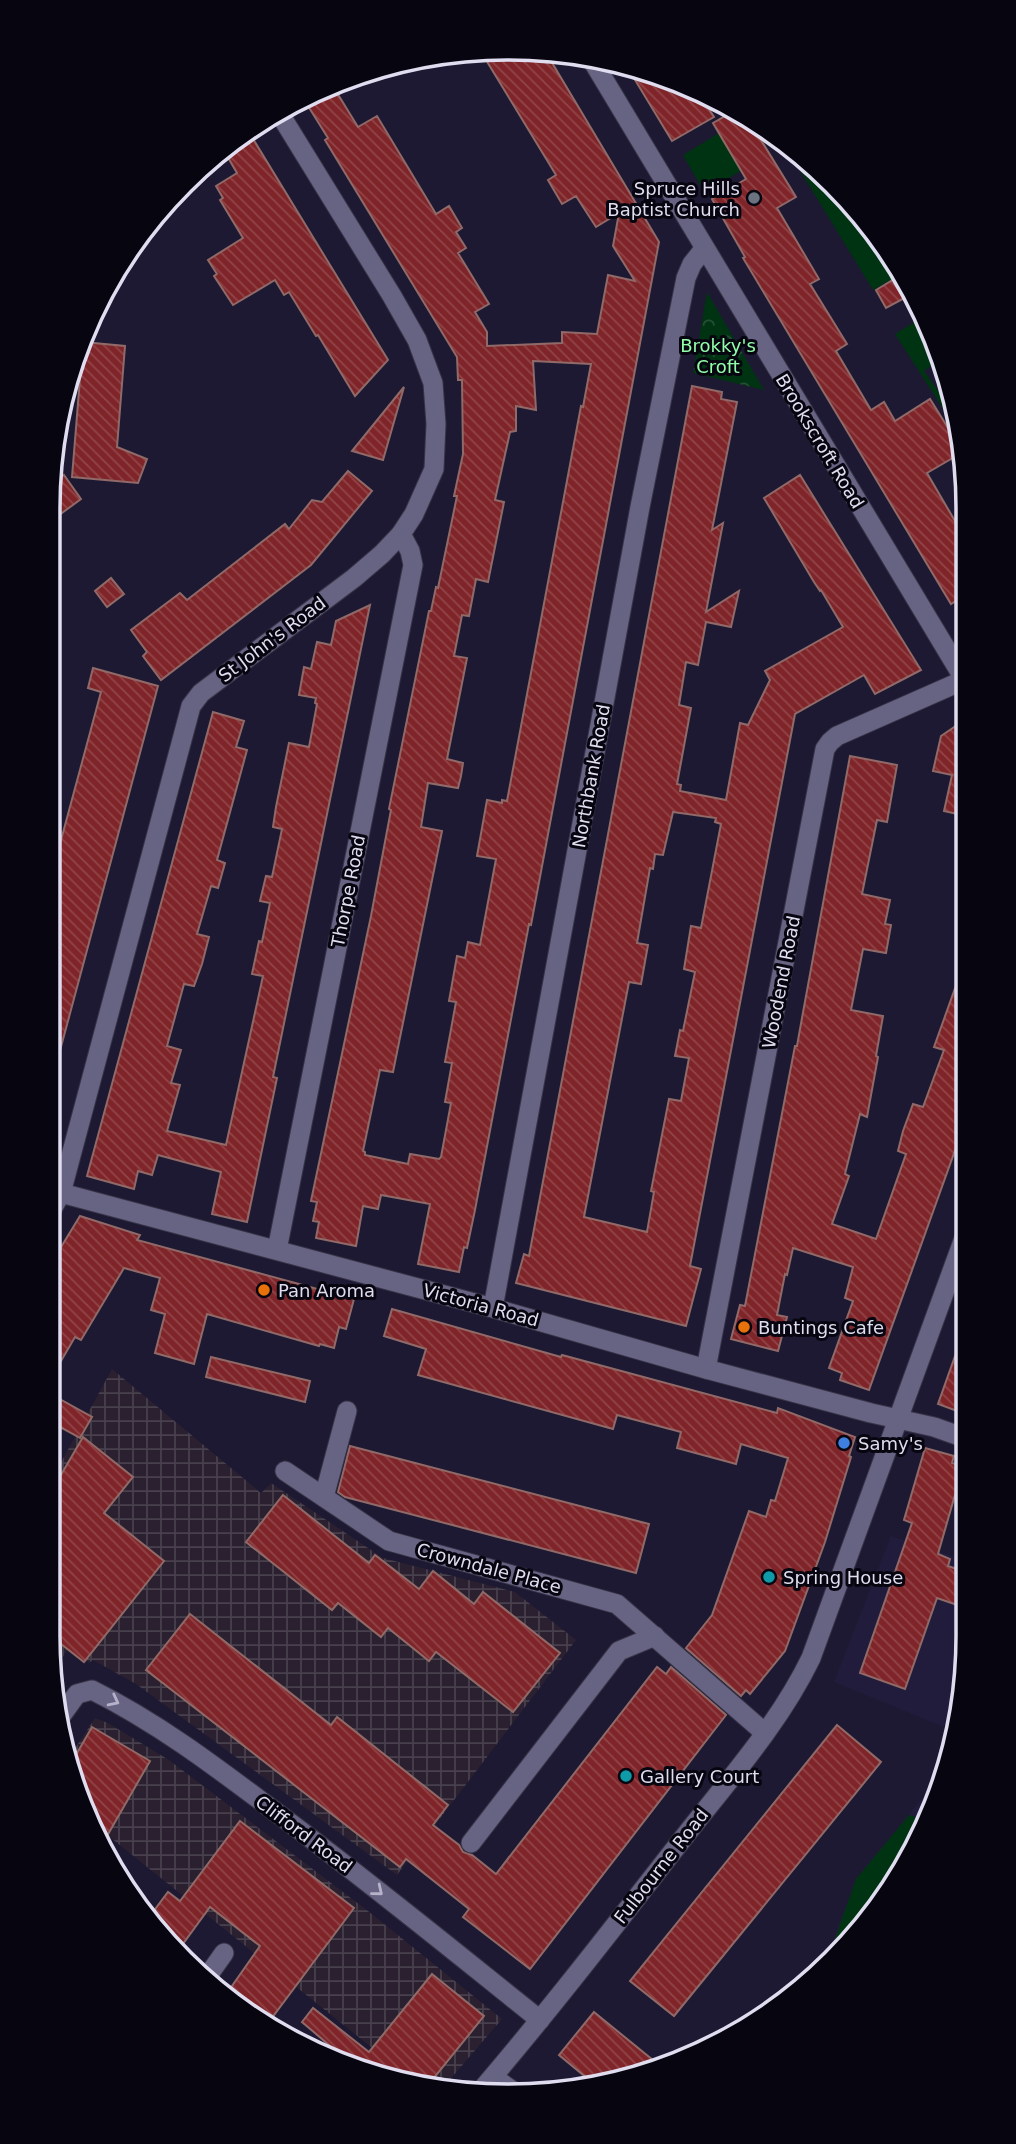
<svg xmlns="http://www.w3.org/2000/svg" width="1016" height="2144" viewBox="0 0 1016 2144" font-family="'DejaVu Sans',sans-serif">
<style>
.built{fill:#221c3c}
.industrial{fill:url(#industrial-grid)}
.grass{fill:#003312}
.park{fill:url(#park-crowns)}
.building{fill:url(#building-back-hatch);stroke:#906a68;stroke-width:2;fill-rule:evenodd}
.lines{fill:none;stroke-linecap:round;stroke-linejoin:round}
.minor-casing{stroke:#373448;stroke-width:21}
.secondary-casing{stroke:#373448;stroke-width:21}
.minor{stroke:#676382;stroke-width:19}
.secondary{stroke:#676382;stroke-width:19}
.oneway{stroke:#b5b2c9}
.worship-dot{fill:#6b7280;stroke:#070610;stroke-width:2.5}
.food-dot{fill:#e8710a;stroke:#070610;stroke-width:2.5}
.shop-dot{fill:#3f7fe0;stroke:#070610;stroke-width:2.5}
.culture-dot{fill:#0f9aa8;stroke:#070610;stroke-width:2.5}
.labels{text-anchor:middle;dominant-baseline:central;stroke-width:6;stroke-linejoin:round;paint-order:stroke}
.poi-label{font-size:18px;fill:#dfddef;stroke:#070610;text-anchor:start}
.park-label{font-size:18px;fill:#91feaa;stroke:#070610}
.street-label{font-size:18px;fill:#dfddef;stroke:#070610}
.rim{fill:none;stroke:#dfddef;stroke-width:3.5}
</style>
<defs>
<pattern id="industrial-grid" width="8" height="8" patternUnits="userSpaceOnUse" patternTransform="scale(1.75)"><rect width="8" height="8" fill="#2a202f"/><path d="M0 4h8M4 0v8" fill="none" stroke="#48404d"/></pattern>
<pattern id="park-crowns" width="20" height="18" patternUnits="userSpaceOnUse" patternTransform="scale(1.75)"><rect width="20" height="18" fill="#003312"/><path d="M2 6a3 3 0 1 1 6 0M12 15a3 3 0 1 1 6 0" fill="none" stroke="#255035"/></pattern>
<pattern id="building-back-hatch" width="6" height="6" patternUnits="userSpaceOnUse" patternTransform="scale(1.75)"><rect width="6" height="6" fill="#7f2529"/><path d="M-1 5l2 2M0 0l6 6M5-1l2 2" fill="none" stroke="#914448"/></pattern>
</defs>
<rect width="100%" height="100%" fill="#1d1932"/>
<g class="built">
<path d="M891,1536L968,1561L969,1636L966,1668L944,1727L834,1682Z"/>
<path d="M963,1693L960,1726L934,1812L854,1940L824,1965L856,1879L941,1776L936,1771Z"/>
</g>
<g class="industrial">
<path d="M112,1369L261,1493L271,1483L383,1558L515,1592L576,1640L397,1875L136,1684L93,1660L89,1663L68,1649L53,1671L47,1636V1488Z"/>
<path d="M95,1718L108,1723L169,1760L368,1911L502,2019L441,2090L422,2088L111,1838L91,1827L72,1784L68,1759Z"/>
</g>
<g class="grass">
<path d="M719,133L741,171L704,192L683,155Z"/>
<path d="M780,138L788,142L873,227L901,274L873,290Z"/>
<path d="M924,316L934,331L941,359L924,371L949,406L953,404L963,440L895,334Z"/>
<path d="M909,1815L928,1821L854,1940L826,1964L856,1879Z"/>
</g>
<path class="park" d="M707,292L764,390L693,373Z"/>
<g class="building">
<path d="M508,47L545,51L659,242L531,925L529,924L475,1210L467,1248L464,1247L459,1272L418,1264L430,1204L381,1195L378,1209L363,1206L356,1246L316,1238L319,1222L313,1221L317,1202L311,1201L371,916L391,810L389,809L429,611H431L436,587L438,588L457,496H454L463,454L462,380H458L457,357L325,140L328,138L303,98L331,83L358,127L377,116L436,214L449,206L462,228L456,232L466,248L458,253L489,304L475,312L487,332V346L562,343V332L597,334L608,275L635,281L613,246L619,213L596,227L576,196L562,204L548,180L556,175L480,50ZM533,361L591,364L583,407L581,406L507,801L502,800V803L487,800L477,856L496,859L480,945L468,942L465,958L457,956L449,1001L456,1002L445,1062L452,1063L445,1102L451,1103L441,1157L439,1159L410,1154L408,1164L365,1155V1152L363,1151L380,1070L393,1072L442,831L421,827L428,783L458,788L461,776L463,763L447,759L467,658L454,656L462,615L469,616L476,579L488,582L504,502L495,500L510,432L516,431V406L536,410Z"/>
<path d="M626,65L684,82L696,89L714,117L672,141Z"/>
<path d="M734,111L748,119L796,197L777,208L819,279L810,284L847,344L836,351L871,410L884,402L895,421L930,399L963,452L927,473L955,521L965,515V595L951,604L743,258L745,257L712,199L746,179L713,123Z"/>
<path d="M247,129L388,360L355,396L318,335L316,336L289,292L284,295L275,280L233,305L214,276L217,274L208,260L243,238L220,200L223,198L216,186L237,173L223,149Z"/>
<path d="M901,275L912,294L886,308L876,290Z"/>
<path d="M83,342L125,346L117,447L147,459L138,483L72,477Z"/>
<path d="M692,386L722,392L721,399L737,402L712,530L723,523L706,612L739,591L731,627L706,622L698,665L686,662L679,705L691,708L677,784L681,785L680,791L726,800L740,723L748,725L770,680L765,671L843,627L821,590L820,591L814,582L764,498L800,475L921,670L875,694L864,675L795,714L690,1266L701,1269L686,1326L516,1283L524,1254L529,1256ZM673,812L716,818L715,822L721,824L701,928L691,926L684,969L695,972L683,1031L680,1030L675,1056L689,1058L681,1101L669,1099L651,1191L654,1192L647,1232L584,1217L629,982L641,984L648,945L637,943L650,868L653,869L655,854L663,855Z"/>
<path d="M404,387L383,460L352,451Z"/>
<path d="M348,471L372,491L311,565L161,680L143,656L147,652L131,630L180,593L187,600L285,524L289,529L312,500L322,502Z"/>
<path d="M64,475L81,499L47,524L49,486Z"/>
<path d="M111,578L124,594L107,607L95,591Z"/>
<path d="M370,605L273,1077L277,1078L247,1222L212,1214L221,1172L158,1155L152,1175L138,1171L134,1189L87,1176L213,712L244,721L236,747L247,750L217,860L225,863L218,888L211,886L197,934L209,937L202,964L194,986L184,984L167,1046L181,1050L171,1083L180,1085L167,1131L226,1145L263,976L252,974L259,941L262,942L270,903L260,901L266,876L272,877L282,829L273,827L276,807L289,743L309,747L317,704L315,703L316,698L299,695L304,667L311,669L317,642L331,645L336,621Z"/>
<path d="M93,668L158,686L54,1073L47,1072V892L101,692L88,688Z"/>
<path d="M966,719V816L944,811L952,775L933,771L941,736Z"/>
<path d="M850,756L897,765L887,822L877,820L862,894L890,900L885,924L891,925L886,953L863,949L851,1010L883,1016L876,1056L878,1057L867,1117L860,1114L845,1174L849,1176L832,1224L876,1239L906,1154L898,1151L903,1131L913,1104L923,1107L944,1050L934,1047L963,966H966L967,1117L869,1390L840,1380L842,1373L829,1368L853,1301L845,1298L853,1267L793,1248L787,1275L785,1274L777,1315L787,1317L778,1351L731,1339L740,1305L745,1306L795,1046H797L802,1018Z"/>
<path d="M80,1216L140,1235L137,1240L354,1299L346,1329L339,1327L334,1348L320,1344L319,1346L207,1314L194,1364L155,1353L165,1314L151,1310L160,1278L124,1268L81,1340L75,1337L47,1385V1270Z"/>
<path d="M392,1309L561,1357L562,1355L777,1413L778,1408L855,1437L849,1456L851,1457L825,1542L785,1651L750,1694L746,1690L741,1696L686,1648L712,1615L749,1511L766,1517L771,1500L775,1501L788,1458L741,1444L736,1464L677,1448L681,1432L617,1415L613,1429L418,1375L426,1349L384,1336Z"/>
<path d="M965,1328H968V1415L938,1404Z"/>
<path d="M211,1357L310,1381L305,1402L206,1377Z"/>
<path d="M47,1392L92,1417L80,1438L47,1420Z"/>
<path d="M83,1437L133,1477L104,1513L164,1561L84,1662L47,1633V1499Z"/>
<path d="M350,1446L649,1524L636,1573L345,1497L338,1492Z"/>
<path d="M925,1448L954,1456L952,1463L963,1467L938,1554L950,1559L948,1566L969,1573V1609L937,1598L905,1689L860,1673L912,1523L904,1520Z"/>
<path d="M283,1495L369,1563L375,1555L419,1589L433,1571L474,1604L483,1592L560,1653L513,1712L436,1652L429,1661L388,1628L381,1637L338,1603L332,1610L246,1542Z"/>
<path d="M190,1614L331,1725L337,1717L448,1805L433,1825L459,1845L463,1852L472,1855L496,1874L657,1667L666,1674L671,1667L726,1715L530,1969L463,1917L469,1909L406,1859L400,1867L146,1670Z"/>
<path d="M837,1725L881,1762L674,2016L630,1981Z"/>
<path d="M92,1727L150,1761L107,1836L91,1826L72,1784L69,1767Z"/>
<path d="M240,1821L354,1908L271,2019L256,2008L252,2014L227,1993L260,1946L210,1907L177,1952L161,1939L147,1920L168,1892L180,1901Z"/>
<path d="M432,1974L484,2016L425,2089L419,2088L349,2062L302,2022L313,2008L369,2052Z"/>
<path d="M594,2012L605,2021L659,2065L599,2088L559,2055Z"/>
</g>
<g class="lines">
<g class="minor-casing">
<g id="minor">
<path d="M589,55L966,682"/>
<path d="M61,1193L493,1308L706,1369L871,1413L934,1427L968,1439"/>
<path d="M47,1218L61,1193L191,706L201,693L354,578L382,554L401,534L414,514L434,469L436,424L433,383L417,340L392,296L278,111"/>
<path d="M277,1250L413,565L410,551L401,534"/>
<path d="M493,1308L640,507L686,278L692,264L704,249"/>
<path d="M706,1369L825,749L830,742L837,736L964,680"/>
<path d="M285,1471L389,1541L617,1604L765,1733"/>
<path d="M324,1497L347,1411"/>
<path d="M61,1716L77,1694L92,1690C156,1722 212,1764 269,1807C361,1875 450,1948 540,2020"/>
<path d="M471,1843L619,1651L655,1636"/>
<path d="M207,1977L224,1953"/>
<path d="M493,2077L520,2096"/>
</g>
</g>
<g class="secondary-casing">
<path id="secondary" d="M478,2094C551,2009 619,1920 688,1832C732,1776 780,1722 811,1658L967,1230"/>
</g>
<use href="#minor" class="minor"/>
<use href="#secondary" class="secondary"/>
</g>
<defs><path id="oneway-chevron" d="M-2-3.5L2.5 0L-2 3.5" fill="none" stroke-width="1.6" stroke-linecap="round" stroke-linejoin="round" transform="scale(1.75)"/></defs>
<g class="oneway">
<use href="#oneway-chevron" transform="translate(114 1701) rotate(27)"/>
<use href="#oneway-chevron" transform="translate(378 1891) rotate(39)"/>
</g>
<circle class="worship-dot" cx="754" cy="198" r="7"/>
<g class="food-dot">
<circle cx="264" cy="1290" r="7"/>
<circle cx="744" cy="1327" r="7"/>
</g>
<circle class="shop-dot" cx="844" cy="1443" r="7"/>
<g class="culture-dot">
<circle cx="769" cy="1577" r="7"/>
<circle cx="626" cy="1776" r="7"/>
</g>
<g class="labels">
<g class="poi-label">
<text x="740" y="188" text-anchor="end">Spruce Hills<tspan x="740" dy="21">Baptist Church</tspan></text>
<text x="278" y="1290">Pan Aroma</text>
<text x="758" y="1327">Buntings Cafe</text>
<text x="858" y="1443">Samy's</text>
<text x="783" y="1577">Spring House</text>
<text x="640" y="1776">Gallery Court</text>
</g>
<g class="park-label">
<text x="718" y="345">Brokky's<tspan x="718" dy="21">Croft</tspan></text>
</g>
<g class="street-label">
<text transform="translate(820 441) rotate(59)">Brookscroft Road</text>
<text transform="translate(272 639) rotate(-37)">St John's Road</text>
<text transform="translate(591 776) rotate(-80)">Northbank Road</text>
<text transform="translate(348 891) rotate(-79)">Thorpe Road</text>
<text transform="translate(781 982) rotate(-79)">Woodend Road</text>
<text transform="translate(481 1305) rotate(15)">Victoria Road</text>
<text transform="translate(489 1568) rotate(15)">Crowndale Place</text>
<text transform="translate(304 1834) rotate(37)">Clifford Road</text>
<text transform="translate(661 1866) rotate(-52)">Fulbourne Road</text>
</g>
</g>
<path d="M0 0H1016V2144H0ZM508 60H508A448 448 0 0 1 956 508V1636A448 448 0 0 1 508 2084H508A448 448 0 0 1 60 1636V508A448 448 0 0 1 508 60Z" fill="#070610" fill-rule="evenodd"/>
<path class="rim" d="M508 60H508A448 448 0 0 1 956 508V1636A448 448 0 0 1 508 2084H508A448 448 0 0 1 60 1636V508A448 448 0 0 1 508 60Z"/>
</svg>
